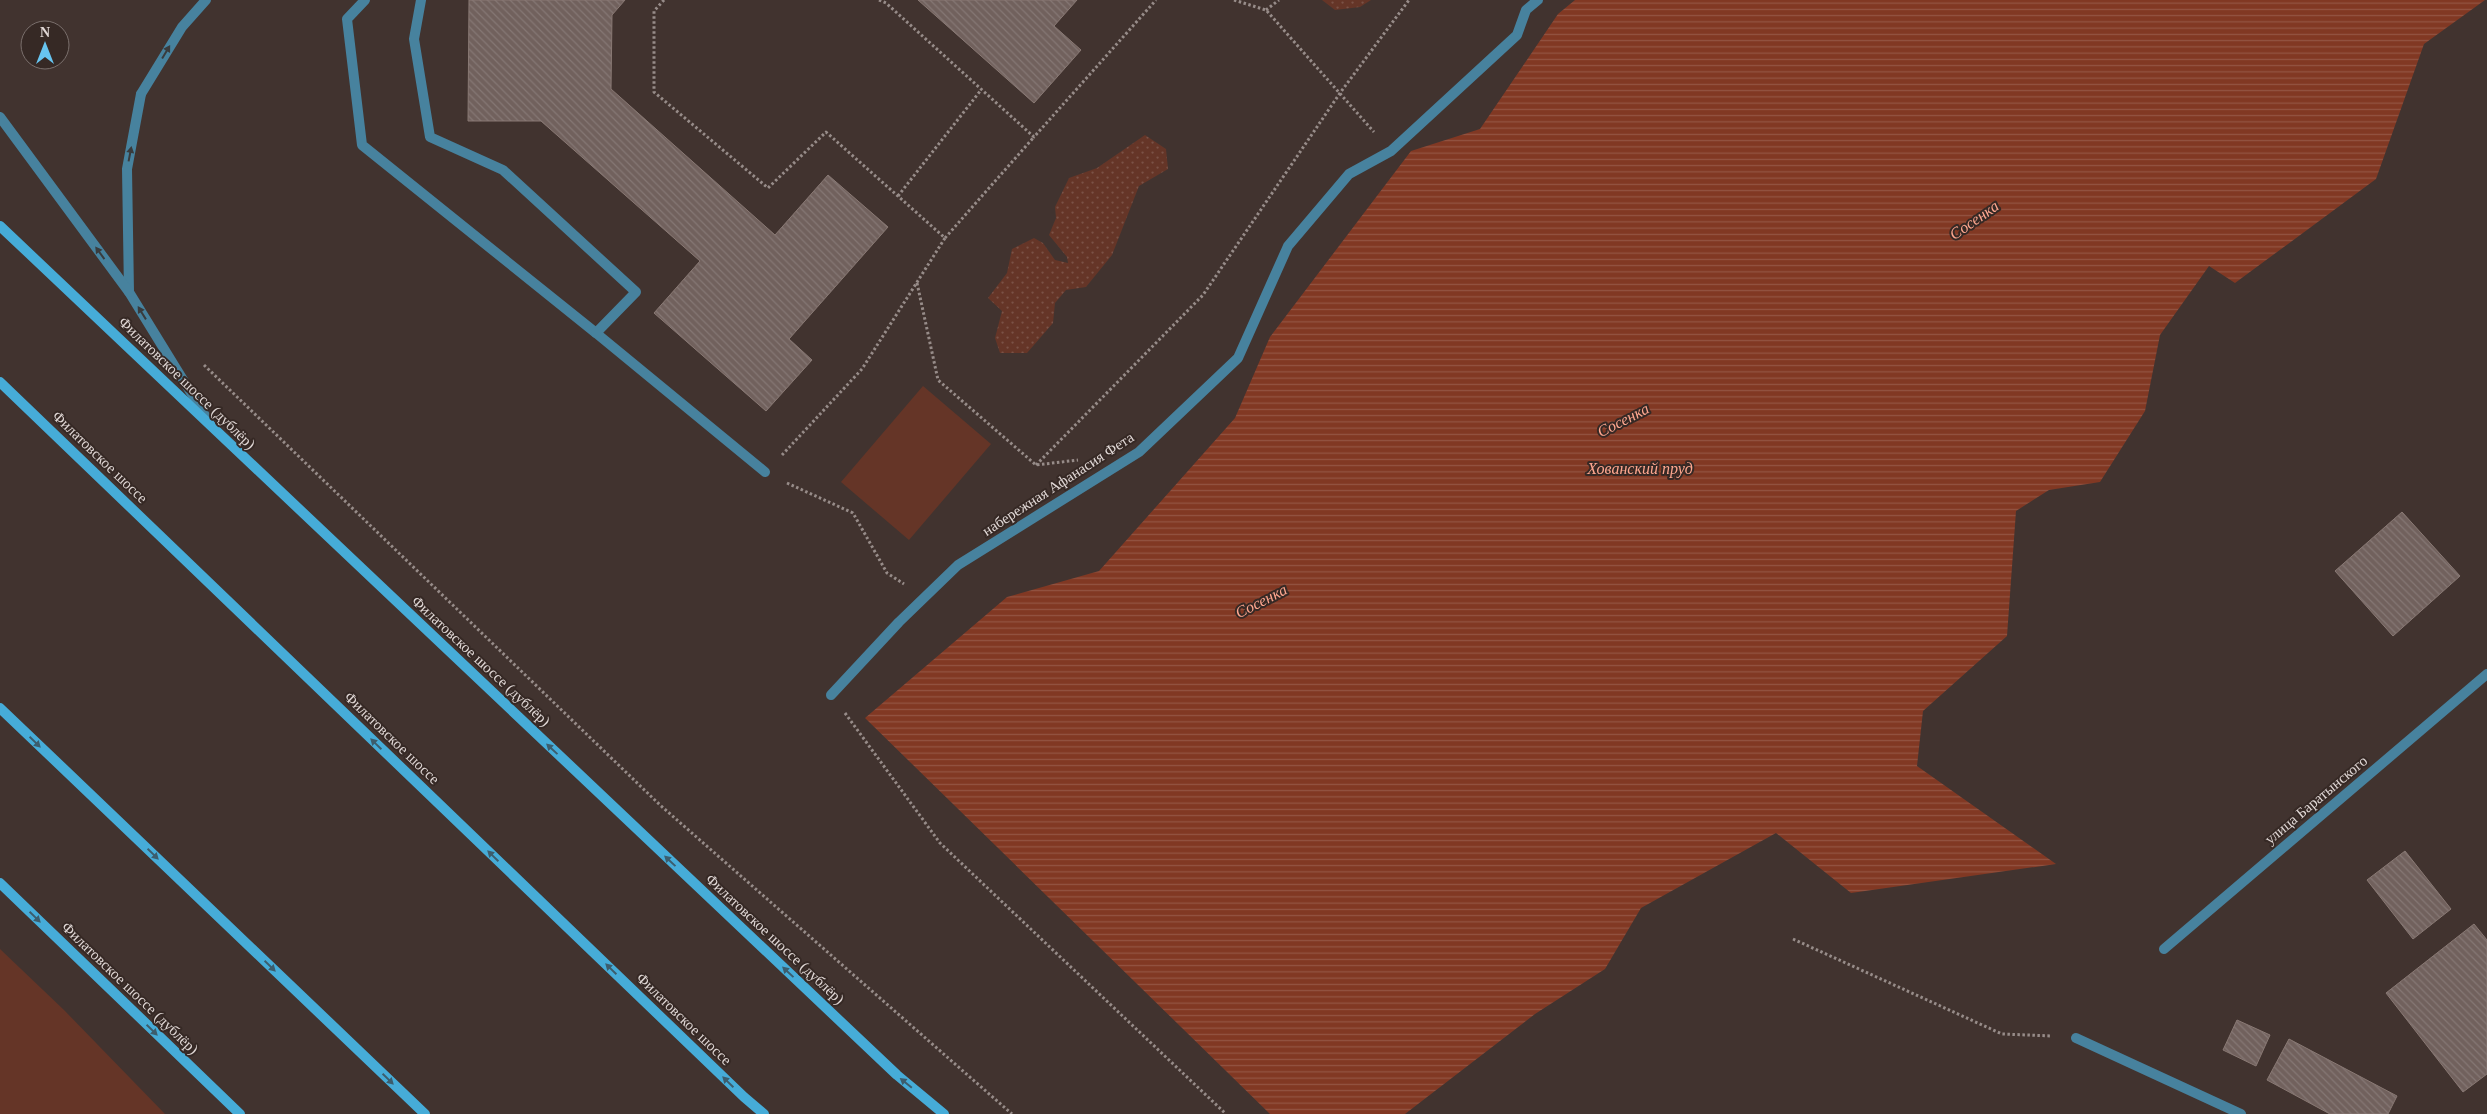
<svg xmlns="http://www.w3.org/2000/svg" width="2487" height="1114" viewBox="0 0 2487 1114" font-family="'Times New Roman',serif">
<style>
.grass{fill:#653527}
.park{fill:url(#park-dots)}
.water{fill:url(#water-rules)}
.building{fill:url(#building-back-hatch);stroke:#897974}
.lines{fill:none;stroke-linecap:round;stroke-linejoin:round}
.path{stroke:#978c89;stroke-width:3;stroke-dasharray:2.5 2.5;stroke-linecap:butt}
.lane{stroke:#47829e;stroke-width:10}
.street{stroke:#47829e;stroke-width:10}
.secondary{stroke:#46acd8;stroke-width:10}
.oneway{fill:#393b3d}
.oneway2{fill:#3c5d6d}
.labels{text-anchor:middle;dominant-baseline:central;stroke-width:4;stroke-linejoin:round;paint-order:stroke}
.street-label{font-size:15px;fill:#e1d8d6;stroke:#362925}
.water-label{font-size:16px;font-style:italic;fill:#ffa78f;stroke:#362925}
</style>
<defs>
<pattern id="park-dots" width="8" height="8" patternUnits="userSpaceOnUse" patternTransform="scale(1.25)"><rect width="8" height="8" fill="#653527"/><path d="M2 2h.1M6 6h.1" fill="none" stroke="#7b5246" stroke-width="1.8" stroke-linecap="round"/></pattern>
<pattern id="water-rules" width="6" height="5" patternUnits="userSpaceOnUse" patternTransform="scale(1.25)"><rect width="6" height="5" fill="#813823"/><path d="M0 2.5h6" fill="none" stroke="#935442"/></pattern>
<pattern id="building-back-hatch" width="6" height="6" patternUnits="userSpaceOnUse" patternTransform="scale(1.25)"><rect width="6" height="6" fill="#71615d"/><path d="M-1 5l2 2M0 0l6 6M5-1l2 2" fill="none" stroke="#857774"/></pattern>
</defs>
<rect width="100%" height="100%" fill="#41332f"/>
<g class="grass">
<path d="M923,386L991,444L909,540L841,482Z"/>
<path d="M0,949L64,1010L165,1114H0Z"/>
</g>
<g class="park">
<path d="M1322,0H1371L1360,7L1335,10Z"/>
<path d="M1145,135L1166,149L1168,169L1139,186L1112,255L1086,287L1066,290L1055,303L1053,323L1027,353H1000L995,338L1002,311L988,298L1007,273L1012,249L1034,238L1043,243L1055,260L1068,263L1067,257L1049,235L1056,218L1055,207L1069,178L1097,168Z"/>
</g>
<path class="water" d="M1575,0H2485L2424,44L2376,179L2235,283L2209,266L2160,335L2145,411L2100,482L2049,490L2016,511L2007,636L1923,711L1917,766L2056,864L1851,893L1776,833L1641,908L1605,969L1535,1014L1405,1114H1270L865,718L1007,597L1099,571L1235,418L1270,337L1411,151L1480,129L1558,14Z"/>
<g class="building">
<path d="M469,0H625L612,15L611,89L775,235L828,175L888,227L789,339L812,360L766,411L654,313L700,261L541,121H468Z"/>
<path d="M918,0H1077L1054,26L1081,50L1034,103Z"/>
<path d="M2402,512L2460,576L2393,636L2335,571Z"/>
<path d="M2405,851L2451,909L2413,939L2367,880Z"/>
<path d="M2474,924L2487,940V1074L2463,1092L2386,993Z"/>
<path d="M2237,1020L2270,1035L2256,1066L2223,1050Z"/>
<path d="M2289,1039L2397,1096L2388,1114H2330L2267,1080Z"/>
</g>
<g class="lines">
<g class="path">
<path d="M664,0L654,11V92L768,188L826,132L945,238L862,369L782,455"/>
<path d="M879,0L886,3L1034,137L1156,0"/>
<path d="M1234,0L1266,10L1374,132"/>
<path d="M1266,10L1279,0"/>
<path d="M898,196L981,90"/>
<path d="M945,238L1034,137"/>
<path d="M917,283L938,380L1036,465L1078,460"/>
<path d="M204,365L660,805L1012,1114"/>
<path d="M1036,465L1203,295L1340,93L1409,0"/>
<path d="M787,483L853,513L887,573L904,584"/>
<path d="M845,713L940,843L1226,1114"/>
<path d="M1793,939L2002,1034L2052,1036"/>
</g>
<g class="lane">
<path d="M365,0L347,19L362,145L596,333"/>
<path d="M421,0L414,39L430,137L503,170L636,292L596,333L765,472"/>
<path d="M141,94L127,169L129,292L209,422"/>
</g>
<g class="street">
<path d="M141,94L182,27L206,0"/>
<path d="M0,117L129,292"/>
<path d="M831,695L899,622L958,565L1139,452L1238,358L1288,246L1349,174L1391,151L1517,35L1526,10L1538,0"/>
<path d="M2164,949L2487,674"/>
<path d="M2076,1038L2241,1114"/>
</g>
<g class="secondary">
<path d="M0,226L897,1075L944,1114"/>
<path d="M0,382L744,1097L764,1114"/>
<path d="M0,708L425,1114"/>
<path d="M0,883L240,1114"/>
</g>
</g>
<defs><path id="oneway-solid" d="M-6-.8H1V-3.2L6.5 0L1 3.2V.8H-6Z" transform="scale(1.25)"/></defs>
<g class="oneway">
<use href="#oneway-solid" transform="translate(166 52) rotate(-59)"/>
<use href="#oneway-solid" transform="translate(130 154) rotate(-79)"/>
<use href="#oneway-solid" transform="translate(100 253) rotate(-126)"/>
<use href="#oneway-solid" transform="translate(142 313) rotate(-122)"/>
</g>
<g class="oneway2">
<use href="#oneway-solid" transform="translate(35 742) rotate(44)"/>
<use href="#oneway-solid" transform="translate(376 744) rotate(-136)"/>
<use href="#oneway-solid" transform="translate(552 749) rotate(-137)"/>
<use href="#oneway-solid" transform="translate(153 854) rotate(44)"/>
<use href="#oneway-solid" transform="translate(493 856) rotate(-136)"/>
<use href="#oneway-solid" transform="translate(670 861) rotate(-137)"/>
<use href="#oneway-solid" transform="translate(35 917) rotate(44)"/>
<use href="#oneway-solid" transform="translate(270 966) rotate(44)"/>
<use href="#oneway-solid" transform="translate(611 969) rotate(-136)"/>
<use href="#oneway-solid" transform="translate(788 972) rotate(-137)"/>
<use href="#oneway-solid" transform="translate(152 1030) rotate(44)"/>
<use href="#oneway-solid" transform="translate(388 1079) rotate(44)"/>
<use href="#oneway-solid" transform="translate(728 1082) rotate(-136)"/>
<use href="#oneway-solid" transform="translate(906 1083) rotate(-141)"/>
</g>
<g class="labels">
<g class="street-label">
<text transform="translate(187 383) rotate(44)">Филатовское шоссе (дублёр)</text>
<text transform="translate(100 457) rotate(44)">Филатовское шоссе</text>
<text transform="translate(1058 484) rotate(-33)">набережная Афанасия Фета</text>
<text transform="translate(481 661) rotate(43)">Филатовское шоссе (дублёр)</text>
<text transform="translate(392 738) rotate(44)">Филатовское шоссе</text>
<text transform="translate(2316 800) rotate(-40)">улица Баратынского</text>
<text transform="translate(775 939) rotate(43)">Филатовское шоссе (дублёр)</text>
<text transform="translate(130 988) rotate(44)">Филатовское шоссе (дублёр)</text>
<text transform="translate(684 1019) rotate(44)">Филатовское шоссе</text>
</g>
<g class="water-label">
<text transform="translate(1974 220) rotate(-35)">Сосенка</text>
<text transform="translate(1623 420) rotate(-27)">Сосенка</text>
<text x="1640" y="468">Хованский пруд</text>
<text transform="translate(1261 601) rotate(-27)">Сосенка</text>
</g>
</g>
<g transform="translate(45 45)"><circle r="24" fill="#362925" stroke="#7a6f6c"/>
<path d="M0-4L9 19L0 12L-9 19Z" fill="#67c4f0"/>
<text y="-8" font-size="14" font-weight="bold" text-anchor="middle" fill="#e1d8d6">N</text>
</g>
</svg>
